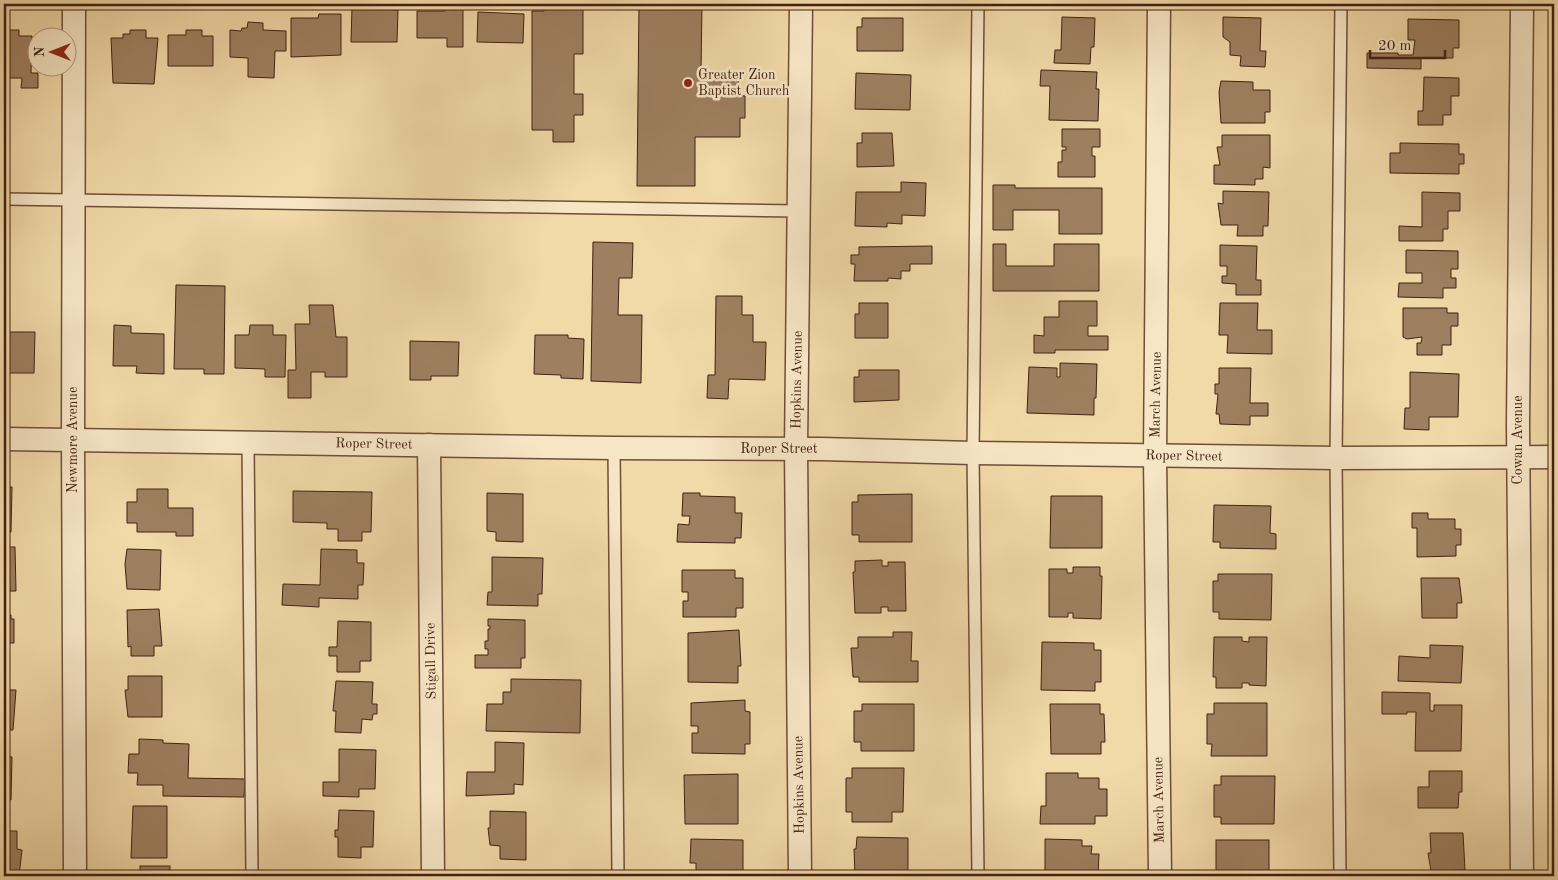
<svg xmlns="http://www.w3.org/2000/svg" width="1558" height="880" viewBox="0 0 1558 880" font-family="'Old Standard TT',serif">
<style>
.building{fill:#9e8060;stroke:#422012}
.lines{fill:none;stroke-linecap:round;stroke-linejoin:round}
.lane-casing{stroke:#6e4e38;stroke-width:14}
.street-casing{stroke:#6e4e38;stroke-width:25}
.lane{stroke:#f7e6c6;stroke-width:11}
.street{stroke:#f7e6c6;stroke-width:22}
.poi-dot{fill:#8f2418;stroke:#f7e6c6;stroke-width:2}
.labels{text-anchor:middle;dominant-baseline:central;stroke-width:5;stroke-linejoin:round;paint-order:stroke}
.poi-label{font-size:14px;fill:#422012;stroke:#f7e6c6;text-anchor:start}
.street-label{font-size:14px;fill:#422012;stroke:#f7e6c6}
</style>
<rect width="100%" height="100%" fill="#f2d9a8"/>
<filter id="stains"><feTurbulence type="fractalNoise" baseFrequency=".004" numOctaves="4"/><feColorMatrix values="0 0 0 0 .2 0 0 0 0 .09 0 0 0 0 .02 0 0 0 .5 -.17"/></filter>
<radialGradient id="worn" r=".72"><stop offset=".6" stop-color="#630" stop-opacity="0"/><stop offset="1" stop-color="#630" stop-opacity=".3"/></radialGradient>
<g class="building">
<path d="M544,4H583V54H574V94H583V115H574V142H553V130H532V11H544Z"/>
<path d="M639,4H702L701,71L739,72L738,95L745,96V118H740V137H695V186H637Z"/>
<path d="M1062,4H1097V7L1062,6Z"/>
<path d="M445,5H463V47H447V38H417V11H445Z"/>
<path d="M352,7L398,10L397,42H351Z"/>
<path d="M478,12L524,14L523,43L477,42Z"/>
<path d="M319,14H341V55L291,57V18H318Z"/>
<path d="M1062,17L1095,18L1094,47H1091L1090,64L1054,63L1055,50H1061Z"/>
<path d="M1223,17L1261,18L1260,51H1266L1265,67L1240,66L1241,56L1230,55V42L1223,37Z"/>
<path d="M862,18H903V51H857V27H862Z"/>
<path d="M1408,19L1459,20V48H1453V58H1421V69L1367,68V53H1398V55H1413L1415,40H1408Z"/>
<path d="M248,22L263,23V30L286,31V51H275L274,78L248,77V58L230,57V30L241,31L242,28H247Z"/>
<path d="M4,30H19V36H32L31,73H38V88H21L22,78H4Z"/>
<path d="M130,30H146V38H158L154,84L113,83L111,38H123V34H130Z"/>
<path d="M186,30H202V36H213V66H168V35H186Z"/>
<path d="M1041,70L1097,72L1096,89H1099L1098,121L1049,120L1050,86H1040Z"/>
<path d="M856,73L911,75L910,110L855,109Z"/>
<path d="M1424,77L1459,78V96H1451V115H1443V125H1418V111H1423Z"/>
<path d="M1221,81L1253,82V90H1270V112H1265V123H1221L1219,92Z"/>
<path d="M1062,129H1100V147H1092V156H1095V177H1058V162H1062V150H1066V147H1062Z"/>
<path d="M862,133H892L894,166L857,167V143H862Z"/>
<path d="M1222,135H1270V168L1263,167V179H1255V185L1214,184V165H1220L1217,147H1222Z"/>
<path d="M1400,143L1459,144V154H1464V164H1459V174L1390,173V153H1400Z"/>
<path d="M901,182L926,183L925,216L902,215V224L887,223V227L855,226L856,192H901Z"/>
<path d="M993,185H1015V188H1102V234H1059V210H1013V230H993Z"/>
<path d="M1223,191L1269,192L1268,226H1263V236H1237L1238,225H1221L1218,203L1223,204Z"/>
<path d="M1422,192L1460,193V211H1448V229H1443V241H1399V226L1422,227Z"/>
<path d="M593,242L633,243L632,278H619L618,315H642L641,383L591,381Z"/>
<path d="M993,244H1006V266H1054V244H1099V291H993Z"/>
<path d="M1220,245L1257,246L1256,280H1261V295H1236V284L1222,283V276H1227V266H1220Z"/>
<path d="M932,246V264H910V271H901V279L888,278V281H854L855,264H851V255H859V247Z"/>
<path d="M1406,250L1458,251V269H1451V278H1456V288H1443V298L1398,297L1399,283H1422V273H1406Z"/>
<path d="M176,285L225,286L224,374H204V369H174Z"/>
<path d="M716,296H742V315H753V342H766L765,380L729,379L728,399L707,398L708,375H715Z"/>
<path d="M1059,301H1097V326H1088V336H1108V350H1055V353H1034V335L1044,336V317H1059Z"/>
<path d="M859,303H888V338H855V314H859Z"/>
<path d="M1220,303H1258L1257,330H1272V354L1227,353L1228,335H1219Z"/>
<path d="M309,305H333L336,337H347V377H325V372H311V398H288V370H296L295,324H310Z"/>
<path d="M1403,308H1447V313H1458V326H1451V345H1442V355H1417V343H1421L1422,337L1407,339L1403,337Z"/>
<path d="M4,325H7V332H35L34,373H5L6,367H4Z"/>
<path d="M114,325L131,326V333L164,334V374L136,373L137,366H113Z"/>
<path d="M250,325H273V335H286L285,377H265V369L235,368V335H249Z"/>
<path d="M535,335H568V338L584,339L583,379L561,378V375L534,374Z"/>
<path d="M410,341L459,342L458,376H431V380H410Z"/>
<path d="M1060,363L1097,364L1096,398H1094V415L1027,413L1029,367L1057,368V377H1060Z"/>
<path d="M1219,368H1251L1250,403H1268V416H1250V425L1220,424L1219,414H1216L1218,394H1215V384H1219Z"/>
<path d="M859,370H899V400L854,402V377H859Z"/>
<path d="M1410,372L1459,374L1458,417H1429V430L1404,429L1405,408H1410Z"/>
<path d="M4,487H12L11,532H4Z"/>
<path d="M137,489H168V508H193V536H176V532H137V523H127V502H137Z"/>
<path d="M293,491L372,492L371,532H362V541H338V529H327V523L293,522Z"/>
<path d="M487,493L523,494V542L496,541V532L487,531Z"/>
<path d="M683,493H700V496L735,497V513H742L741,538H735V543L677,542L678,524L689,525L690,516H682Z"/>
<path d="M912,494V542H859V535H852V502H858V495Z"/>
<path d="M1051,496H1102V548H1050Z"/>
<path d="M1214,505L1271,506L1270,533L1276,534V549L1220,548V542H1213Z"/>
<path d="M1412,513H1428V519H1455V529H1461V545H1456V556L1417,557V528H1412Z"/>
<path d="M4,547H15L16,591H4Z"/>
<path d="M127,549L161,550L160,590L127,589L125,564Z"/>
<path d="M321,549L357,550V563H364L363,585H358V599L319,598V607L282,605L283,584L320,585Z"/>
<path d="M492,557L543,558L542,594H538V606L487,605L488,592H492Z"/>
<path d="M882,560V566H888V562H905L906,611H888V607H881V613H855L853,572H855V561Z"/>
<path d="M1073,567H1100V576H1102L1101,619L1073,618V613H1068V617H1049V569H1067V573H1073Z"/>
<path d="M682,570H735V578H743V608H736V617H683V601H688V592H682Z"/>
<path d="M1218,574H1272L1271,620L1219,619V612H1213V581H1218Z"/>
<path d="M1421,578H1459L1462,603H1457V618H1422Z"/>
<path d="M159,609L162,646H154V656H131V646L128,647L127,610Z"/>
<path d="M4,615H11V619H14V643H9V658H4Z"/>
<path d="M488,619L525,620V658H521V668H475V655H488V649H485V641H488V629H490V626H488Z"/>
<path d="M338,621L371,622V661H360V672H337V656H329V647H337Z"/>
<path d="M739,630L741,666H738V683L688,682V633Z"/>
<path d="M893,632H912L911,661H918V682H859V677H853L851,648H858V637H893Z"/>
<path d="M1214,637H1242V641L1249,642V637H1267L1266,686L1249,685V683H1242V688H1216V677H1213Z"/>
<path d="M1042,642L1094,643V650H1101V682H1095V691L1041,690Z"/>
<path d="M1430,645L1463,646L1461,683L1398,681L1399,656L1430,658Z"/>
<path d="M128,676H162V717H128L125,690H128Z"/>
<path d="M511,679L581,680L580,733L486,731L487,704H503V692H511Z"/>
<path d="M336,681L373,682L372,704H377V714H373L372,720L362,719L361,733L335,732L336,711H333Z"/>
<path d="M4,690H16L13,730H4Z"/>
<path d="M1382,692L1430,693V711H1434V705H1462L1461,751H1415L1416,712H1407V714H1382Z"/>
<path d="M745,700V711L750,712V744H745V754L692,753V733H698V726H691V703Z"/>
<path d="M1214,703H1267V756H1211L1212,744H1207V714H1214Z"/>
<path d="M862,704H914V751H861V742H854V711H862Z"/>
<path d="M1050,704H1100V714H1104L1105,742H1101V754H1051Z"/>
<path d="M139,739L163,740V743L189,744L188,778L245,779L244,797L163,796V785H137L138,773H128L129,754H139Z"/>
<path d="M495,742L524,743L523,785L514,784V794L466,796L467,772H495Z"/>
<path d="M339,749L376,750L375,789H359V797L323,796V782H339Z"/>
<path d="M4,756L12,757L11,800L4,799Z"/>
<path d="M852,768H904L903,812H892V822H852V812H846V778H852Z"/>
<path d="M1429,771H1462V792H1459L1458,808H1418V787H1429Z"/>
<path d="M1046,773H1078V778H1099V789H1107V816H1095V824H1040L1041,806H1046Z"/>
<path d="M738,774V824H685L684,775Z"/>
<path d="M1221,776H1275L1274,824H1221V817H1214V785H1221Z"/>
<path d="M133,806H167V858H131Z"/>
<path d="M339,810L374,811L373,847H361V858L338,857V837H335V830H338Z"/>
<path d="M490,811L526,812V860L500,859V846L490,845L488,828H490Z"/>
<path d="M4,831H17V849L22,850L19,876H4Z"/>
<path d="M1430,833H1463L1465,870L1431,871L1428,853H1431Z"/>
<path d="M857,837L908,838V876H855L854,849H856Z"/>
<path d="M691,839L743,840V876H691V871H696V863H690Z"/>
<path d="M1045,839L1082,840V846H1092L1091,854H1099L1098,876H1045Z"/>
<rect x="1216" y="840" width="53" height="36"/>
<rect x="140" y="866" width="30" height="10"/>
<rect x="491" y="873" width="35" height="3"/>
<path d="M340,874L374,875V876H340Z"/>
</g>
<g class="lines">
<g class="lane-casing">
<g id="lane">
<path d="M978,4L973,453L978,876"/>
<path d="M4,199L799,211"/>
<path d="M248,442L252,876"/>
<path d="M614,448L618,876"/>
<path d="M1340,876L1336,458L1341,4"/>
</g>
</g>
<g class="street-casing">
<g id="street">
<path d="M74,4L73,440L75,876"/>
<path d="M1159,4L1155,456L1160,876"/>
<path d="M4,439L614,448L821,449L973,453L1336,458L1554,457"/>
<path d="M429,445L433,876"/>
<path d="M800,876L796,449L801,4"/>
<path d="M1522,876L1518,425L1522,4"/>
</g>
</g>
<use href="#lane" class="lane"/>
<use href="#street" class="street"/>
</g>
<circle class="poi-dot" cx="688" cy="83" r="5"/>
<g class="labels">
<g class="poi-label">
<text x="698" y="75">Greater Zion<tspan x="698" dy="16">Baptist Church</tspan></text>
</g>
<g class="street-label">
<text transform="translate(797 380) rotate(-89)">Hopkins Avenue</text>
<text transform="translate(1156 395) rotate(-89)">March Avenue</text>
<text transform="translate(73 440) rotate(-90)">Newmore Avenue</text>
<text transform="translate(1518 440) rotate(-90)">Cowan Avenue</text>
<text transform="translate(374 444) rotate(1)">Roper Street</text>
<text x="779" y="449">Roper Street</text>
<text transform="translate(1184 456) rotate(1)">Roper Street</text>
<text transform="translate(431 661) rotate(-91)">Stigall Drive</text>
<text transform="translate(799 785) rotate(-91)">Hopkins Avenue</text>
<text transform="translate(1159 800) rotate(-91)">March Avenue</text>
</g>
</g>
<rect width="1558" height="880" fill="none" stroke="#f2d9a8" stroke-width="20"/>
<rect x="5" y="5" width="1548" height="870" fill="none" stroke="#422012" stroke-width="2.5"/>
<rect x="10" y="10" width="1538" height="860" fill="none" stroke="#422012"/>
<g transform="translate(52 52) rotate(270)"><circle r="24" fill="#f7e6c6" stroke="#af977e"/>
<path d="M0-4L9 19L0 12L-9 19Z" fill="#8f2418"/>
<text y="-8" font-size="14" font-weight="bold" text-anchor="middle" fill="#422012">N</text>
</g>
<path d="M1370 50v8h75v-8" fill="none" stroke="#422012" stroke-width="2.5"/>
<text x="1378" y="50" font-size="15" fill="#422012" stroke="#f7e6c6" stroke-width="4" paint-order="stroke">20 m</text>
<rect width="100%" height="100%" filter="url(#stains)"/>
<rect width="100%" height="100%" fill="url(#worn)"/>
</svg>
